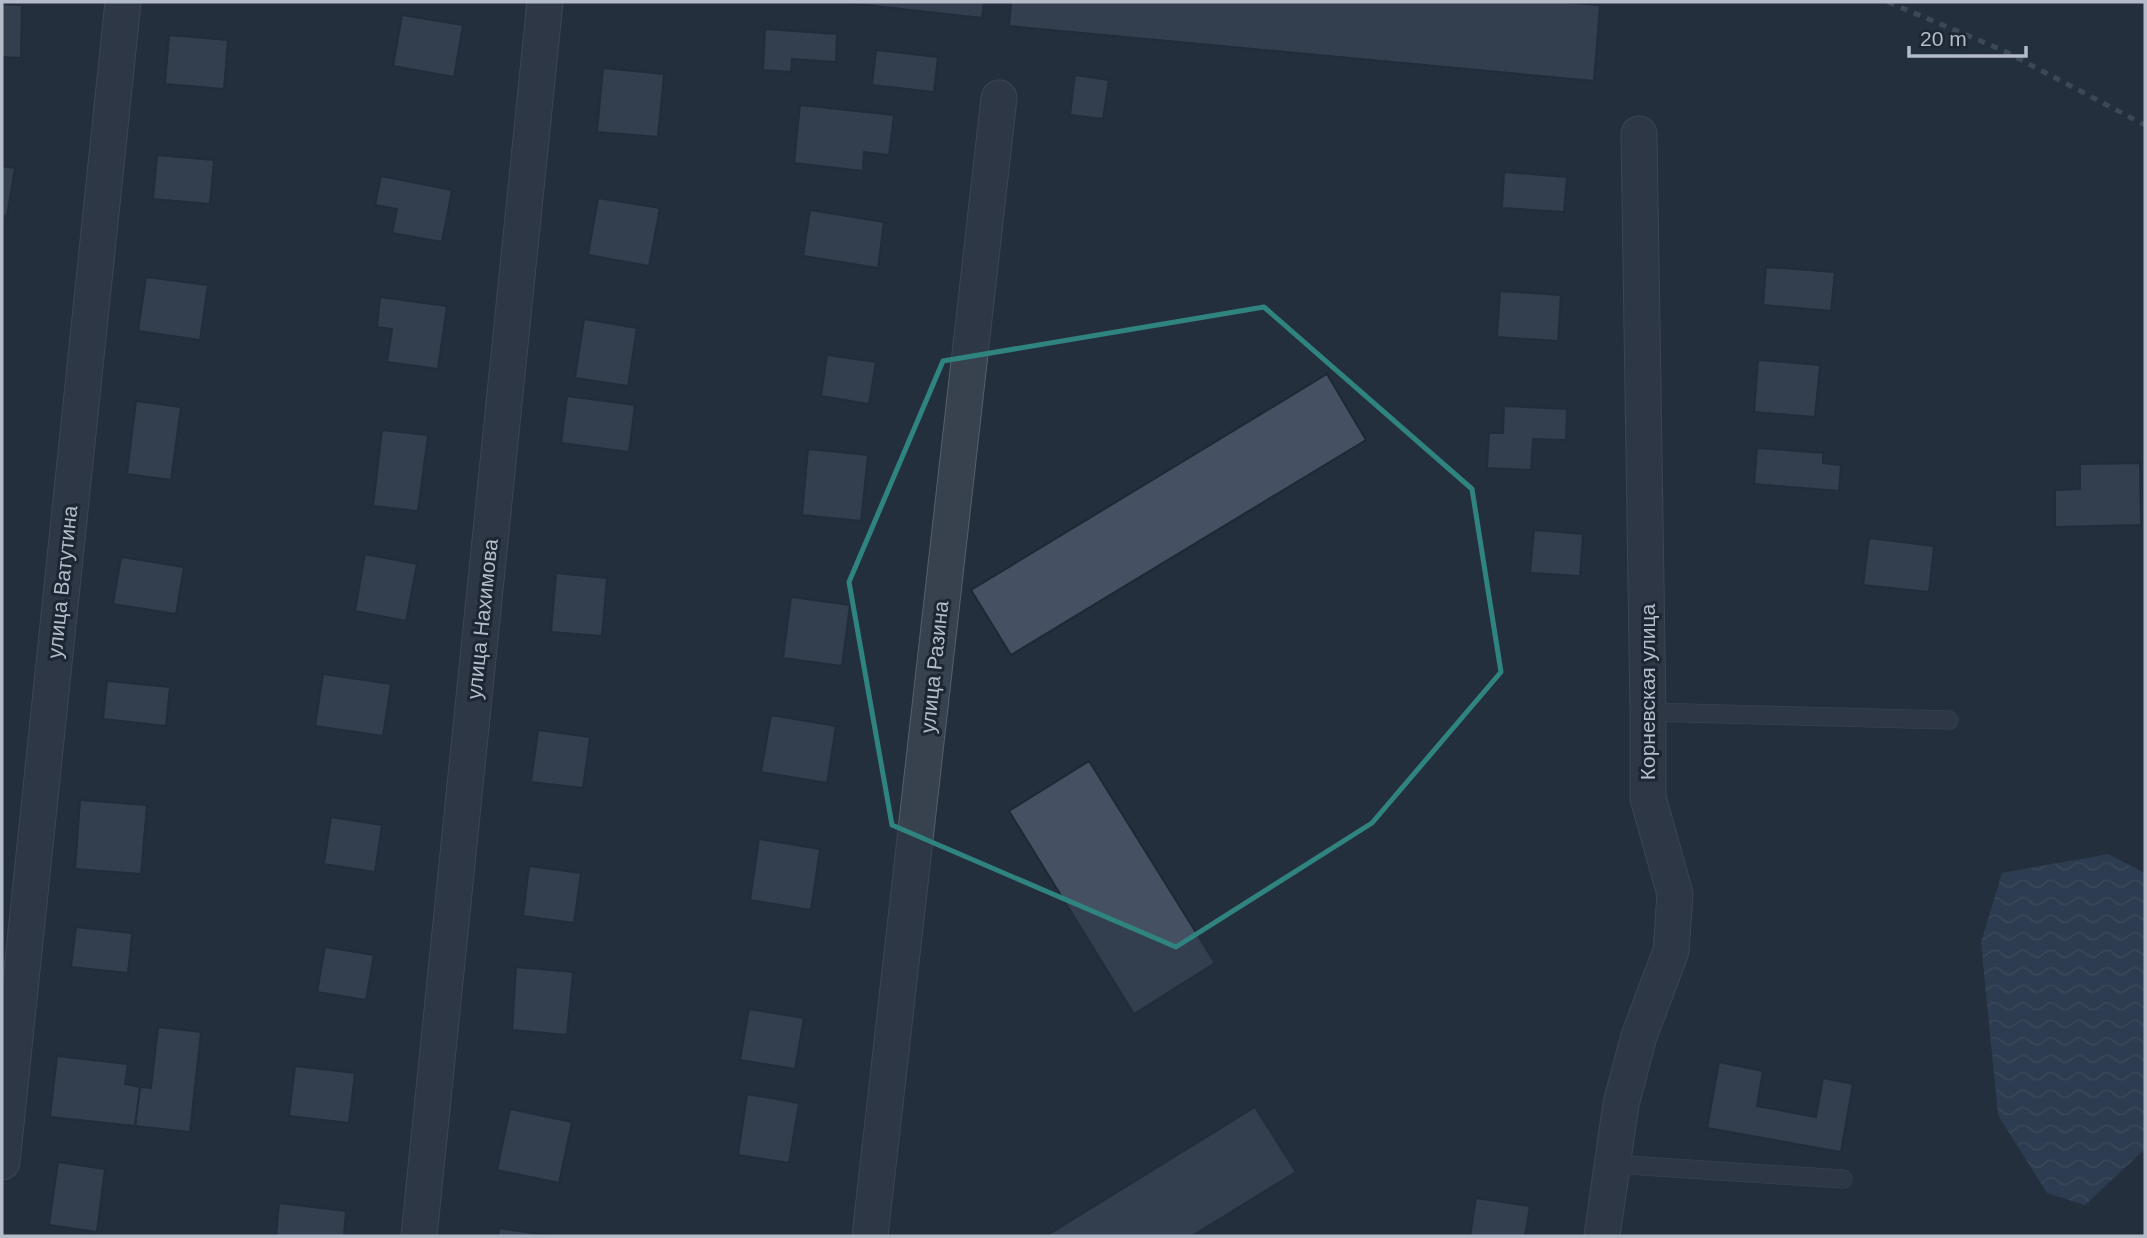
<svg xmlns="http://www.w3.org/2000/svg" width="2147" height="1238" viewBox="0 0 2147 1238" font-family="Helvetica,sans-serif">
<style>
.water{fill:url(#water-waves)}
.building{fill:#455162;stroke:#1f2835;stroke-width:2}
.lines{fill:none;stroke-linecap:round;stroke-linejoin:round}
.service-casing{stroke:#565f6c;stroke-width:19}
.minor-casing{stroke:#565f6c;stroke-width:37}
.service{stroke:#38414e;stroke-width:18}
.minor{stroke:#38414e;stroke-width:35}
.rail{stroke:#5a6575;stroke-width:5;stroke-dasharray:7 7;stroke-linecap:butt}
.marked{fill:none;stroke:#308480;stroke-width:5;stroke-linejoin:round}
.labels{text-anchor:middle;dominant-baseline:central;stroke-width:6;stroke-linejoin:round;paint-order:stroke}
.street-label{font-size:21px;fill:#b4bcc9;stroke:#1d2633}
</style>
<defs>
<pattern id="water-waves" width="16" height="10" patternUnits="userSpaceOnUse" patternTransform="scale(1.75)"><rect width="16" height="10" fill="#394c67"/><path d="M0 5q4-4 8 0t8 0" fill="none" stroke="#53647b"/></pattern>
</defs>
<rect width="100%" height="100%" fill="#242f3e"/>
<path class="water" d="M2108,854L2145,873V1149L2085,1205L2047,1193L1998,1115L1981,942L2002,873Z"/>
<g class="building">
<path d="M839,2H984L982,18Z"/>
<path d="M1011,2H1561L1600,5L1594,81L1009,26Z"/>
<path d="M2,4L22,5L21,58L2,57Z"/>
<path d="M402,15L463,25L454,77L393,66Z"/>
<path d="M765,29L837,34L836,62L792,59L791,72L763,70Z"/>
<path d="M169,35L228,40L224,89L165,84Z"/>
<path d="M876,50L938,57L934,92L872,85Z"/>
<path d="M603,68L664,74L658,137L597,132Z"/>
<path d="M1075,75L1109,80L1103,119L1070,115Z"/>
<path d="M800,105L894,115L889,155L864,152L863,171L794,163Z"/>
<path d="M157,155L214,160L210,204L153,199Z"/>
<path d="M2,166L15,168L7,216L2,215Z"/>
<path d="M1504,172L1567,177L1564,212L1502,208Z"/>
<path d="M381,176L452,190L442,242L392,233L397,209L375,205Z"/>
<path d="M598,198L660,208L649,266L588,255Z"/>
<path d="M810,210L884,222L878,268L803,256Z"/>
<path d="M1766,267L1835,272L1831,311L1763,305Z"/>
<path d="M146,277L208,285L200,340L138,331Z"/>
<path d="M1500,291L1561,295L1558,341L1497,337Z"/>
<path d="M380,297L447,306L438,369L387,362L392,329L377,327Z"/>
<path d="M584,319L637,328L628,386L575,378Z"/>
<path d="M827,355L876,362L869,404L821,396Z"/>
<path d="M1758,360L1820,365L1815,417L1754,412Z"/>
<path d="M1327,374L1366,440L1011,655L971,590Z"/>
<path d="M567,396L635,405L629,452L561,443Z"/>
<path d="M136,401L181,407L171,480L127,474Z"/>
<path d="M1504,406L1567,409L1566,440L1533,439L1531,470L1487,468L1489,433H1503Z"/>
<path d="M382,430L428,435L418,511L373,506Z"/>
<path d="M1757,448L1823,453V463L1841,465L1839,491L1754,484Z"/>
<path d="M808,449L868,455L861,521L802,515Z"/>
<path d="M2140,463L2141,525L2055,527V490L2080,489V464Z"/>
<path d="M1534,530L1583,534L1580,576L1530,573Z"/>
<path d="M1869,538L1934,546L1929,592L1863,585Z"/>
<path d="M365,554L417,564L406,621L355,611Z"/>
<path d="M121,557L184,567L176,614L113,604Z"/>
<path d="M556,573L607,578L602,636L551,632Z"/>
<path d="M791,597L850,605L842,666L783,658Z"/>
<path d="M323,674L391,684L383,736L315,726Z"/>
<path d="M107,681L170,687L166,726L103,719Z"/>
<path d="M771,715L836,726L827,783L761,772Z"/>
<path d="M538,730L590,737L583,788L531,782Z"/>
<path d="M1089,761L1215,963L1134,1014L1009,811Z"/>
<path d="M80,800L147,805L141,874L75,869Z"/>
<path d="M331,817L382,825L375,872L324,864Z"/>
<path d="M759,839L820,849L811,910L750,900Z"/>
<path d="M529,866L581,873L574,923L523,916Z"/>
<path d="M76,927L132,933L128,973L71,967Z"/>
<path d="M325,947L374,955L366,1000L317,992Z"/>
<path d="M516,967L573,972L567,1035L512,1030Z"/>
<path d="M749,1009L804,1018L795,1069L740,1060Z"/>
<path d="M158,1027L201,1032L190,1132L135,1126L140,1087L151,1088Z"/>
<path d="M57,1056L128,1064L125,1084L140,1087L135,1126L50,1117Z"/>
<path d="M1719,1062L1763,1071L1757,1106L1816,1117L1823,1078L1853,1084L1841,1152L1707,1128Z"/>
<path d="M295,1066L355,1073L349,1123L289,1116Z"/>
<path d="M747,1094L799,1103L789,1163L738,1155Z"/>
<path d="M1255,1107L1296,1172L1192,1236H1046Z"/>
<path d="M510,1109L572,1122L559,1183L497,1170Z"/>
<path d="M58,1162L105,1169L97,1232L49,1225Z"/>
<path d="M1476,1198L1530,1206L1525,1236H1470Z"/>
<path d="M279,1203L346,1211L344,1236H276Z"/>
<path d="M499,1228L552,1236H498Z"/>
</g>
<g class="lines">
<g class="service-casing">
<g id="service">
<path d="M1648,712L1949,720"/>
<path d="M1612,1164L1843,1179"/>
</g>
</g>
<g class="minor-casing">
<g id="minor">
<path d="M2,1162L123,2"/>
<path d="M419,1236L545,2"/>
<path d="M870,1236L999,98"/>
<path d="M1602,1236L1621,1104L1639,1036L1671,951L1675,894L1648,798V712L1639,134"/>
</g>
</g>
<use href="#service" class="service"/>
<use href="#minor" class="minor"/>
<path class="rail" d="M1888,2L2002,50L2145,125"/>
</g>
<path d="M0 0H2147V1238H0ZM1264,307L1472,489L1501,672L1372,823L1176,947L892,825L849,582L943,361Z" fill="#242f3e" fill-opacity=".55" fill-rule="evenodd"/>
<path class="marked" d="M1264,307L1472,489L1501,672L1372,823L1176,947L892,825L849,582L943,361Z"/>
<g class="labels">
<g class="street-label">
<text transform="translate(62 582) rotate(-84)">улица Ватутина</text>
<text transform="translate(482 619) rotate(-84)">улица Нахимова</text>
<text transform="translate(934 667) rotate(-84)">улица Разина</text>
<text transform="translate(1647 692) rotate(-90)">Корневская улица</text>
</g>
</g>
<rect width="2147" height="1238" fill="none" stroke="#b4bcc9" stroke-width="7"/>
<path d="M1909 46v10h117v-10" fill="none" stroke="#b4bcc9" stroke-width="3.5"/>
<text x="1920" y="46" font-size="21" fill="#b4bcc9" stroke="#1d2633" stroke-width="5" paint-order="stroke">20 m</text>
</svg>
